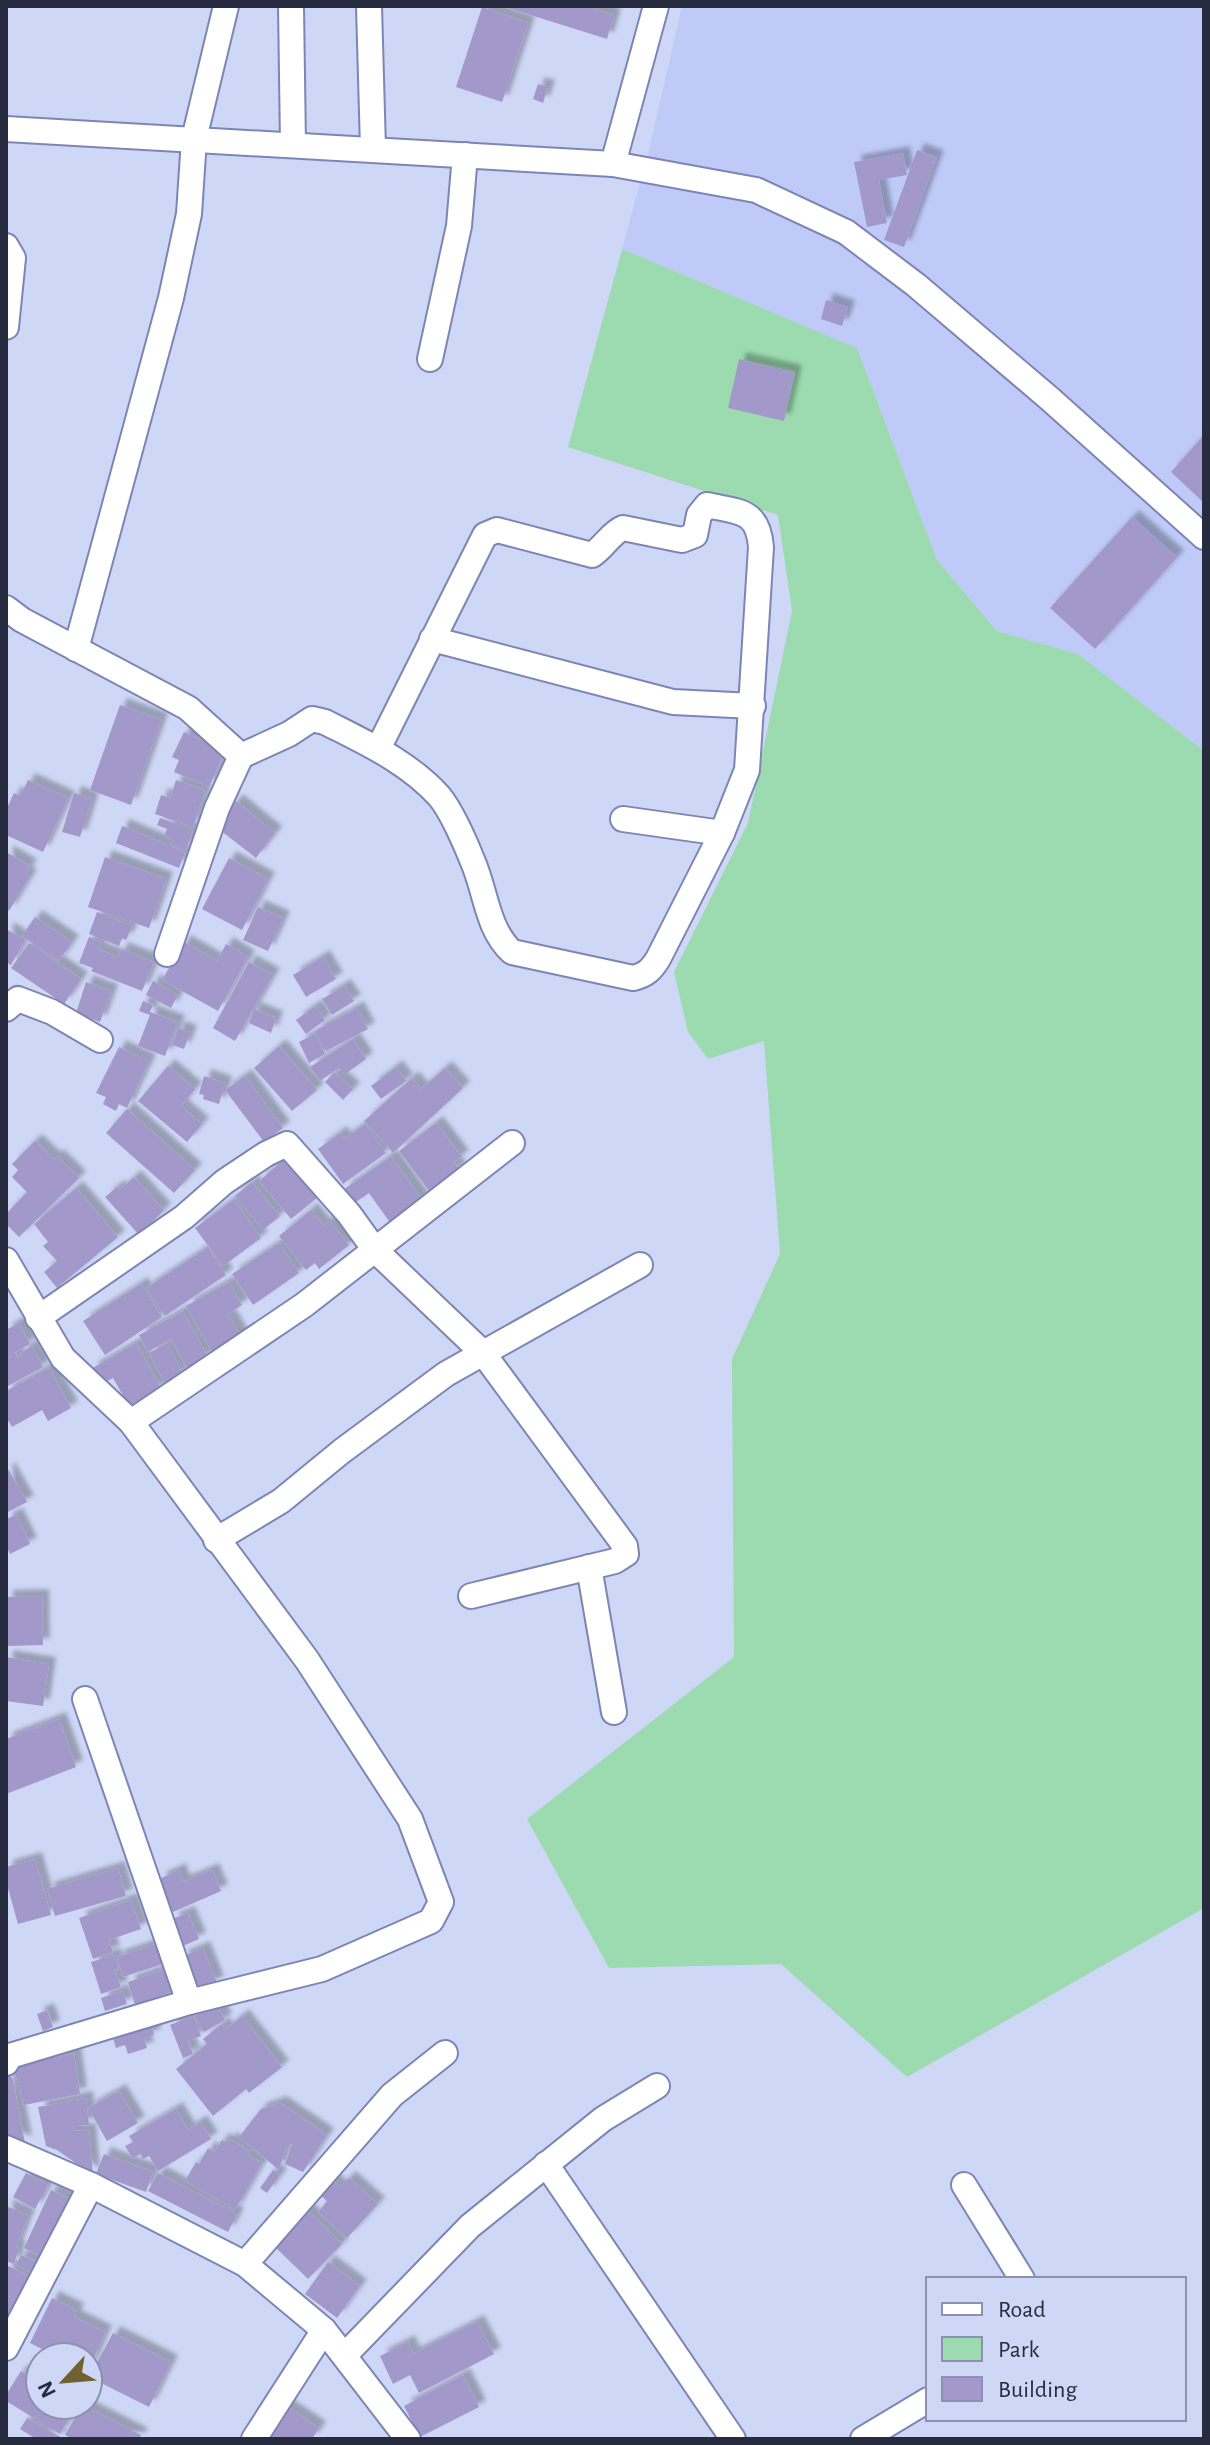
<svg xmlns="http://www.w3.org/2000/svg" width="1210" height="2445" viewBox="0 0 1210 2445" font-family="'Alegreya Sans',sans-serif">
<style>
.built{fill:#bfcaf8}
.green{fill:#9bdbaf}
.building{fill:#a398ca;filter:url(#shadow)}
.lines{fill:none;stroke-linecap:round;stroke-linejoin:round}
.minor-casing{stroke:#7c86b5;stroke-width:28}
.minor{stroke:#fff;stroke-width:24}
</style>
<defs>
<filter id="shadow"><feDropShadow dx="7" dy="-7" stdDeviation="2" flood-color="#0004"/></filter>
</defs>
<rect width="100%" height="100%" fill="#cfd7f6"/>
<path class="built" d="M682,6H1204V751L1078,654L997,631L937,560L857,348L622,249L649,150Z"/>
<path class="green" d="M622,249L857,348L937,560L997,631L1078,654L1204,751V1908L907,2077L781,1964L609,1968L527,1819L734,1657L732,1359L780,1254L764,1041L708,1059L688,1032L674,972L748,823L792,611L778,515L568,447Z"/>
<g class="building">
<path d="M586,6L614,15L607,39L505,7Z"/>
<path d="M482,7L528,23L502,102L456,87Z"/>
<path d="M538,84L548,87L543,103L533,99Z"/>
<path d="M917,150L937,157L904,247L884,240Z"/>
<path d="M903,153L907,175L879,180L887,223L867,227L854,162Z"/>
<path d="M826,300L848,307L842,326L821,319Z"/>
<path d="M739,359L795,372L784,421L728,408Z"/>
<path d="M1204,435V503L1171,472Z"/>
<path d="M1132,517L1177,557L1095,649L1050,608Z"/>
<path d="M120,705L161,720L131,805L90,790Z"/>
<path d="M184,732L225,750L209,787L174,772L179,760L172,757Z"/>
<path d="M28,780L68,798L43,852L6,835V810L14,793L20,796Z"/>
<path d="M176,780L205,790L193,827L155,814L161,795L170,798Z"/>
<path d="M74,793L92,799L80,837L62,832Z"/>
<path d="M236,801L275,833L256,858L216,827Z"/>
<path d="M160,818L193,830L186,850L171,845L173,840L164,836L167,829L157,825Z"/>
<path d="M122,826L185,852L179,868L116,843Z"/>
<path d="M6,852L30,866L25,873L30,876L9,911L6,909Z"/>
<path d="M105,857L166,879L149,928L88,907Z"/>
<path d="M229,858L268,879L242,930L202,909Z"/>
<path d="M258,907L283,918L268,951L243,940Z"/>
<path d="M97,912L132,926L126,940L122,938L119,946L89,934Z"/>
<path d="M35,917L72,942L59,961L22,936Z"/>
<path d="M6,929L25,940L11,965L6,962Z"/>
<path d="M89,937L101,941L98,949L118,957L121,949L154,962L142,991L91,971L93,968L79,963Z"/>
<path d="M184,942L217,961L226,944L248,957L218,1011L162,980Z"/>
<path d="M29,943L81,979L64,1004L11,968Z"/>
<path d="M323,957L336,979L306,997L293,975Z"/>
<path d="M249,962L273,975L235,1041L213,1028Z"/>
<path d="M153,981L178,995L171,1008L146,995Z"/>
<path d="M86,982L111,991L100,1022L76,1013Z"/>
<path d="M344,986L354,1001L332,1015L322,999Z"/>
<path d="M143,1001L153,1005L150,1012L178,1022L165,1056L138,1046L150,1015L139,1011Z"/>
<path d="M315,1006L325,1020L306,1034L296,1020Z"/>
<path d="M357,1008L368,1029L326,1051L315,1031Z"/>
<path d="M254,1009L276,1018L271,1033L249,1023Z"/>
<path d="M178,1028L190,1032L184,1049L172,1045Z"/>
<path d="M315,1034L325,1054L309,1063L299,1042Z"/>
<path d="M353,1039L366,1059L344,1075L339,1068L320,1081L310,1067Z"/>
<path d="M279,1046L317,1090L292,1111L254,1068Z"/>
<path d="M119,1047L149,1061L127,1108L119,1104L116,1111L103,1104L106,1097L96,1093Z"/>
<path d="M168,1066L195,1089L181,1106L202,1124L187,1142L138,1101Z"/>
<path d="M396,1067L406,1081L381,1099L371,1086Z"/>
<path d="M445,1068L463,1088L393,1153L364,1121L412,1078L421,1089Z"/>
<path d="M334,1072L353,1089L343,1100L325,1082Z"/>
<path d="M204,1076L225,1083L219,1104L203,1099L204,1095L199,1094Z"/>
<path d="M245,1076L283,1128L264,1142L225,1090Z"/>
<path d="M127,1109L195,1170L174,1193L106,1133Z"/>
<path d="M436,1123L462,1157L454,1162L459,1169L429,1191L399,1151Z"/>
<path d="M365,1124L386,1153L343,1184L318,1149L340,1133L344,1139Z"/>
<path d="M35,1141L54,1159L57,1156L79,1178L19,1237L6,1224V1214L27,1192L12,1177L18,1170L12,1164Z"/>
<path d="M391,1156L423,1201L391,1224L369,1193L353,1204L343,1190Z"/>
<path d="M286,1158L318,1197L291,1219L259,1181Z"/>
<path d="M134,1177L164,1210L139,1235L105,1197L117,1187L120,1190Z"/>
<path d="M252,1182L280,1216L263,1230L235,1196Z"/>
<path d="M76,1188L118,1237L57,1288L44,1272L57,1261L43,1246L48,1242L34,1224Z"/>
<path d="M234,1199L261,1238L223,1266L195,1228Z"/>
<path d="M311,1210L324,1226L330,1221L349,1245L319,1269L315,1263L306,1270L279,1236Z"/>
<path d="M279,1243L299,1273L253,1305L232,1274Z"/>
<path d="M208,1247L226,1275L165,1316L146,1288Z"/>
<path d="M229,1282L242,1305L228,1314L242,1338L213,1354L186,1306Z"/>
<path d="M141,1284L162,1317L105,1355L83,1321Z"/>
<path d="M183,1311L208,1357L187,1368L171,1339L148,1352L139,1335Z"/>
<path d="M19,1323L30,1344L15,1352L18,1358L22,1355L20,1353L32,1346L43,1367L8,1386L6,1330Z"/>
<path d="M136,1343L161,1388L129,1406L113,1378L99,1385L91,1369Z"/>
<path d="M167,1343L183,1374L165,1384L149,1353Z"/>
<path d="M49,1368L71,1408L48,1421L42,1410L12,1427L6,1417V1391Z"/>
<path d="M8,1469L27,1502L6,1513V1470Z"/>
<path d="M16,1515L30,1544L10,1554L6,1545V1519Z"/>
<path d="M42,1596L43,1645L6,1646V1597Z"/>
<path d="M6,1657L49,1664L43,1706L6,1701Z"/>
<path d="M59,1719L76,1767L6,1794V1739Z"/>
<path d="M35,1859L51,1915L18,1924L6,1881V1867Z"/>
<path d="M118,1868L126,1896L55,1916L47,1889Z"/>
<path d="M179,1870L183,1882L212,1870L221,1891L173,1912L159,1879Z"/>
<path d="M131,1900L141,1929L109,1940L113,1952L93,1959L79,1918Z"/>
<path d="M188,1913L199,1939L183,1946L172,1919Z"/>
<path d="M156,1944L163,1964L123,1977L117,1957Z"/>
<path d="M203,1948L217,1983L195,1991L181,1957Z"/>
<path d="M114,1955L119,1969L115,1970L121,1987L101,1994L91,1962Z"/>
<path d="M165,1969L172,1992L135,2005L128,1982Z"/>
<path d="M122,1991L127,2004L105,2011L101,1998Z"/>
<path d="M216,2004L225,2020L204,2032L194,2016Z"/>
<path d="M47,2010L53,2027L43,2031L37,2014Z"/>
<path d="M193,2016L201,2036L188,2041L193,2054L183,2058L170,2025Z"/>
<path d="M242,2016L282,2067L249,2093L246,2089L213,2116L176,2069L207,2044L203,2039L222,2024L226,2029Z"/>
<path d="M149,2019L154,2035L144,2039L147,2048L128,2054L125,2045L116,2048L111,2031Z"/>
<path d="M74,2053L80,2094L24,2105L13,2066Z"/>
<path d="M6,2069L13,2080L25,2143L6,2135Z"/>
<path d="M119,2091L138,2123L107,2141L88,2108Z"/>
<path d="M86,2098L89,2125L73,2126L74,2131L89,2130L93,2175L57,2150L46,2146L38,2107Z"/>
<path d="M280,2103L327,2135L303,2172L285,2164L292,2144H287L279,2170L239,2137L261,2109Z"/>
<path d="M176,2109L188,2130L200,2122L211,2139L158,2171L149,2156L143,2159L140,2154L133,2159L125,2146L133,2142L129,2136Z"/>
<path d="M230,2139L250,2151L248,2155L262,2163L235,2210L185,2181L196,2162L199,2164L208,2148L214,2152L222,2140L228,2143Z"/>
<path d="M104,2154L153,2172L146,2192L96,2174Z"/>
<path d="M273,2170L280,2175L267,2193L260,2188Z"/>
<path d="M26,2173L48,2185L35,2209L13,2197Z"/>
<path d="M158,2173L237,2214L228,2232L148,2191Z"/>
<path d="M349,2178L378,2204L347,2238L318,2212L327,2201L319,2194L332,2180L340,2187Z"/>
<path d="M51,2190L74,2201L47,2259L24,2248Z"/>
<path d="M6,2206L28,2215L16,2247L19,2248L14,2264L6,2261Z"/>
<path d="M306,2209L342,2244L308,2279L272,2244Z"/>
<path d="M21,2255L41,2263L36,2274L16,2265Z"/>
<path d="M328,2262L360,2286L337,2318L305,2294Z"/>
<path d="M6,2265L31,2277L6,2331Z"/>
<path d="M52,2298L77,2310L74,2317L105,2332L88,2372V2357H58L30,2343Z"/>
<path d="M477,2322L494,2354L419,2393L410,2375L393,2384L380,2356L408,2342L413,2354Z"/>
<path d="M113,2333L171,2362L149,2407L89,2377Z"/>
<path d="M21,2371L40,2383V2405H77L60,2434L6,2401V2395Z"/>
<path d="M463,2375L479,2407L420,2437L404,2406Z"/>
<path d="M283,2404L319,2428L312,2439H260Z"/>
<path d="M82,2405L141,2435L139,2439H73L65,2435Z"/>
<path d="M27,2418L64,2439H36L20,2429Z"/>
</g>
<g class="lines">
<g class="minor-casing">
<g id="minor">
<path d="M291,6L293,145"/>
<path d="M369,6L373,149"/>
<path d="M6,129L613,164L756,190L846,232L916,285L1050,399L1204,537"/>
<path d="M613,164L656,6"/>
<path d="M6,246L13,258L6,327"/>
<path d="M430,359L459,226L465,155"/>
<path d="M6,608L22,620L188,708L241,756L217,808L167,954"/>
<path d="M432,639L673,702L753,706"/>
<path d="M76,649L171,298L189,214L194,139L226,6"/>
<path d="M241,756L289,734L312,719L325,722C366,743 407,761 439,796C451,810 466,844 473,862C486,892 487,929 512,952L633,978C646,975 651,970 658,959L722,833L747,770L761,547C758,509 738,512 707,505L699,515L695,535L682,540L623,528C611,533 604,547 592,555L497,530L485,535L378,749"/>
<path d="M623,819L722,833"/>
<path d="M6,1009L18,999L52,1012L100,1040"/>
<path d="M6,1260L63,1358L131,1422L307,1660L410,1819L441,1902L431,1921L322,1969L189,2002L10,2056L6,2063"/>
<path d="M38,1318L184,1217L224,1182L266,1154L287,1144L349,1214L375,1250L483,1353L625,1546L626,1554L615,1561L471,1596"/>
<path d="M131,1422L304,1305L512,1143"/>
<path d="M216,1540L281,1501L342,1451L446,1374L640,1265"/>
<path d="M589,1567L614,1712"/>
<path d="M85,1699L189,2002"/>
<path d="M6,2148L91,2185L245,2264L324,2330L408,2439"/>
<path d="M546,2164L733,2439"/>
<path d="M964,2185L1022,2279"/>
<path d="M245,2264L392,2095L445,2053"/>
<path d="M6,2348L91,2185"/>
<path d="M345,2355L470,2226L603,2119L657,2086"/>
<path d="M254,2439L324,2330"/>
<path d="M863,2439L928,2400"/>
</g>
</g>
<use href="#minor" class="minor"/>
</g>
<rect width="1210" height="2445" fill="none" stroke="#272b3f" stroke-width="16"/>
<rect x="926" y="2277" width="260" height="144" fill="#cfd7f6" stroke="#8c92ad" stroke-width="2"/>
<rect x="942" y="2303" width="40" height="12" fill="#ffffff" stroke="#8c92ad" stroke-width="2"/>
<text x="998" y="2317" font-size="24" fill="#272b3f">Road</text>
<rect x="942" y="2337" width="40" height="24" fill="#9bdbaf" stroke="#8c92ad" stroke-width="2"/>
<text x="998" y="2357" font-size="24" fill="#272b3f">Park</text>
<rect x="942" y="2377" width="40" height="24" fill="#a398ca" stroke="#8c92ad" stroke-width="2"/>
<text x="998" y="2397" font-size="24" fill="#272b3f">Building</text>
<g transform="translate(64 2381) rotate(244)"><circle r="38" fill="#cfd7f6" stroke="#8c92ad" stroke-width="2"/>
<path d="M0-6L14 30L0 20L-14 30Z" fill="#70622f"/>
<text y="-12" font-size="22" font-weight="bold" text-anchor="middle" fill="#272b3f">N</text>
</g>
</svg>
